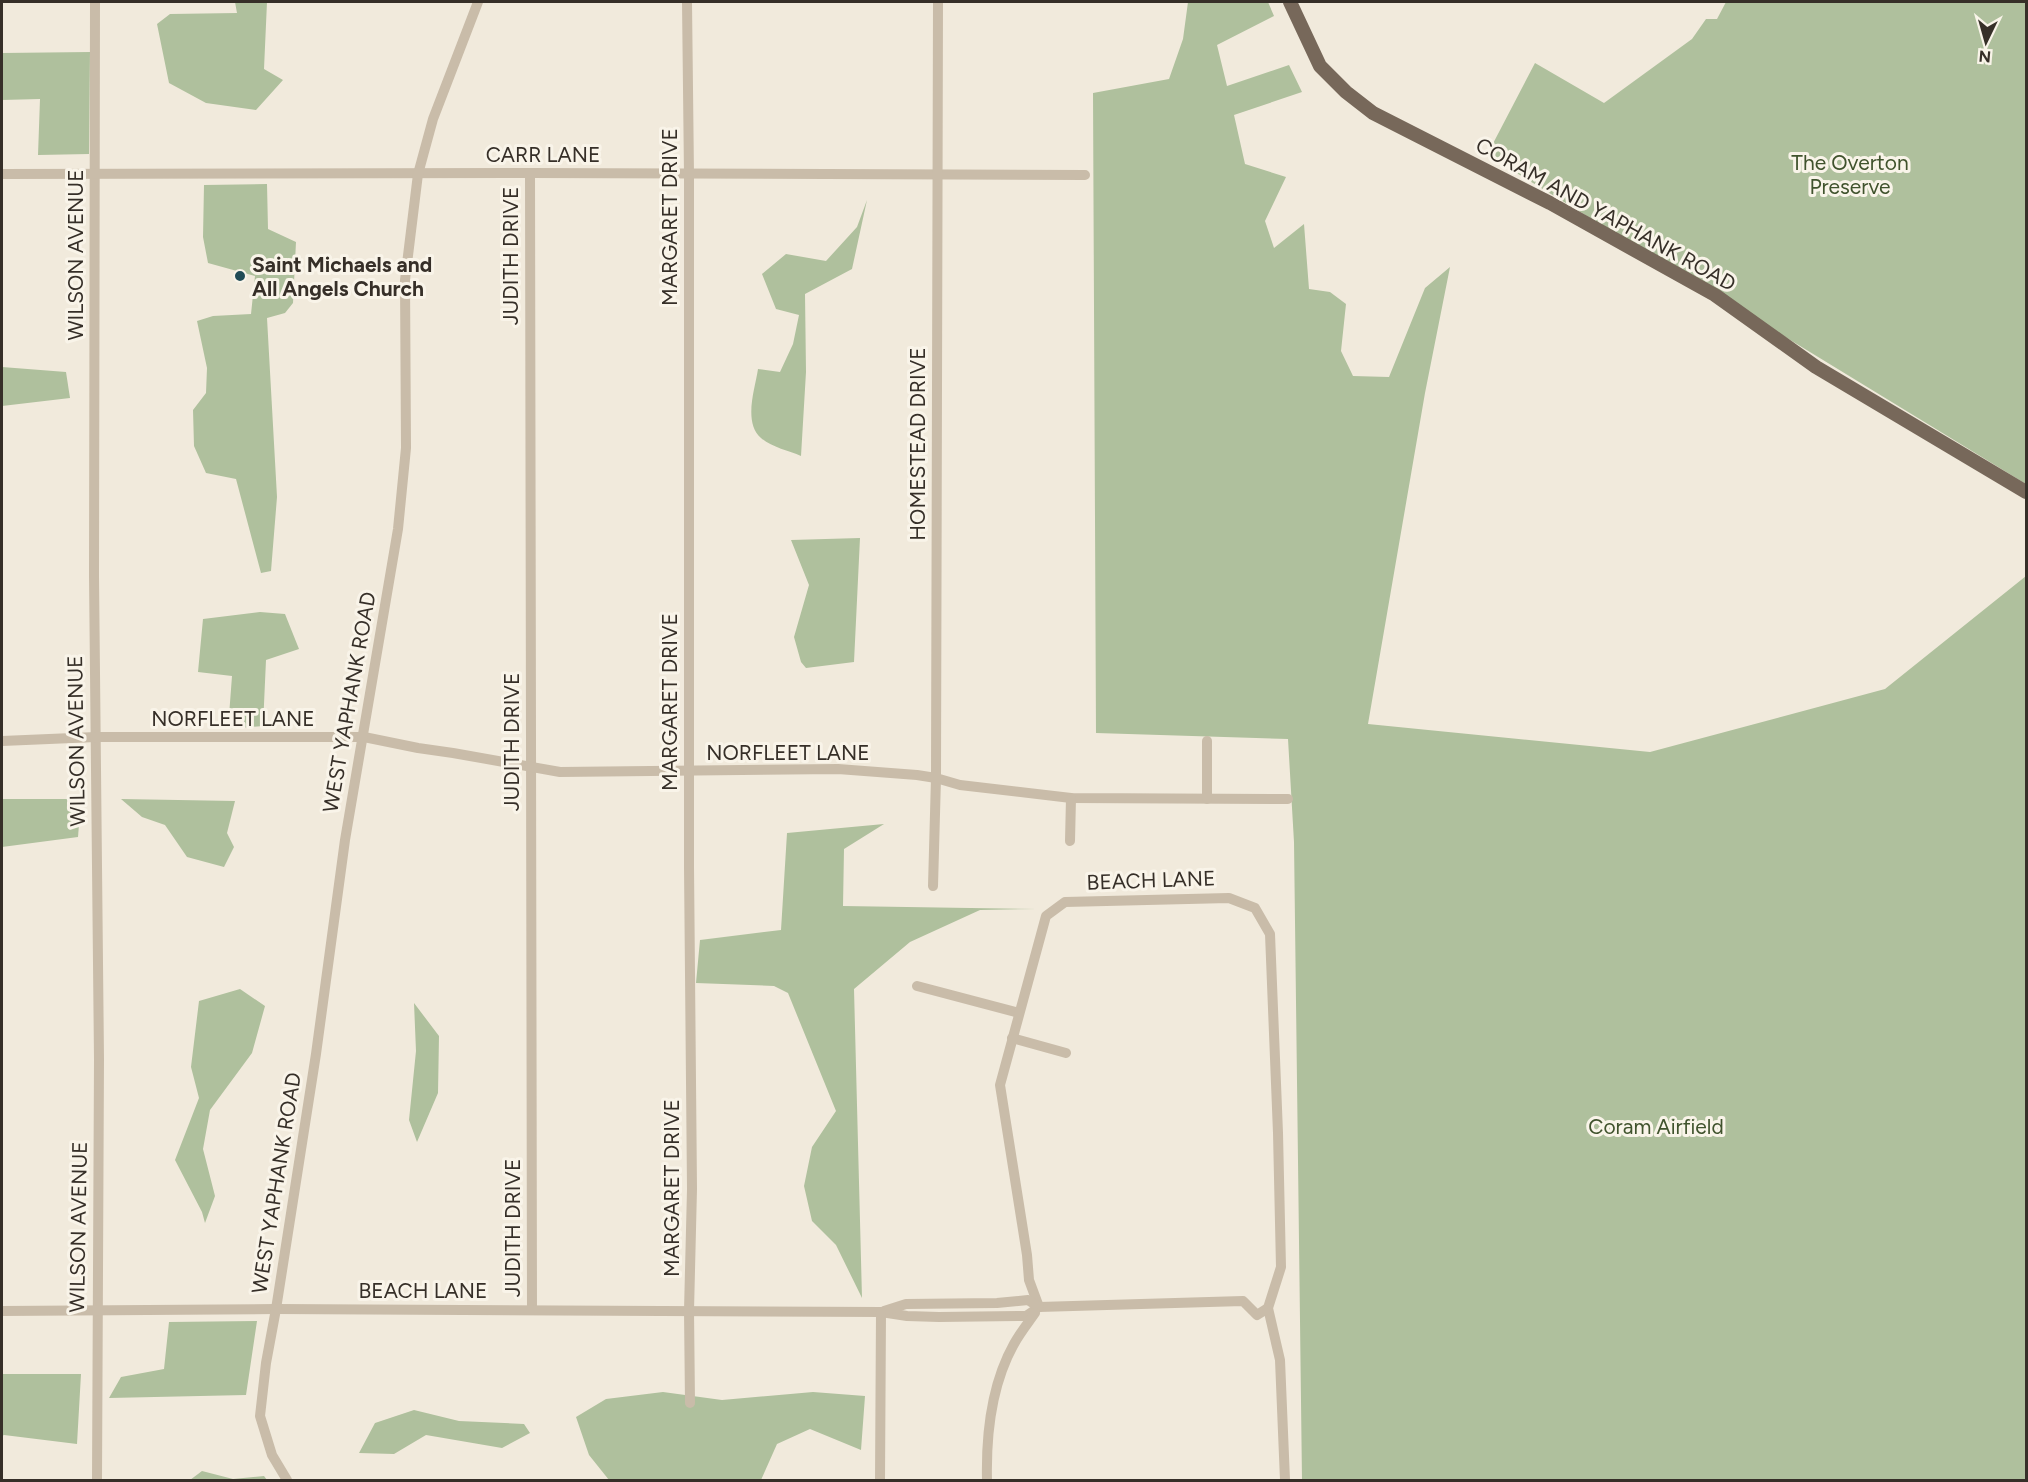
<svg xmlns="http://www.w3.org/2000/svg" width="2028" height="1482" viewBox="0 0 2028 1482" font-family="Figtree,sans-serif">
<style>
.green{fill:#afc09d}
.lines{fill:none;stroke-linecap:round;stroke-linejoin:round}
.minor{stroke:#c9bca9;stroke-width:10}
.major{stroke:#77685a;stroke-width:14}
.poi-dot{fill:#204b56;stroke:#f9f4e9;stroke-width:2}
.labels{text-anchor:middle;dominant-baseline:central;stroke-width:6;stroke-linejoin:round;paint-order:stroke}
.street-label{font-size:21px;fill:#362f28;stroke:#f9f4e9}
.park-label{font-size:21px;fill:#40532d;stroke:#f9f4e9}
.poi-label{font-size:21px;font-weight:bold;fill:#362f28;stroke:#f9f4e9;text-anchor:start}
</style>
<rect width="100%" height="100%" fill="#f1eadc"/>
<g class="green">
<path d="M235,2H267L264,69L283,80L256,110L206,103L169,83L157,24L170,14L237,13Z"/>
<path d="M1188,2H1268L1274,16L1217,45L1227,86L1289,65L1302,92L1234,115L1245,164L1286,177L1265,221L1274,248L1304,224L1309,289L1330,292L1346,304L1341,351L1353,376L1389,377L1425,288L1450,267L1425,393L1368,724L1650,752L1885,689L2026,576V1480H1302L1294,842L1288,739L1096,733L1093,93L1169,79L1183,39Z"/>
<path d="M1726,2H2026V484L1487,155L1535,63L1604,103L1692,39L1706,19H1717Z"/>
<path d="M90,52L89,154L38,155L40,99L2,100V53Z"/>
<path d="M267,184L268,229L296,242L293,303L285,313L267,318L277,497L271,571L261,573L236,479L206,473L194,446L193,410L206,393L207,368L197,321L213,316L251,314L255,276L208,263L203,237L204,185Z"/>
<path d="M867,200L852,269L805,294L806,372L801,456C789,451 771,447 761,438C743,422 755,389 758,369L780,372L793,344L799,315L776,309L762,274L786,254L826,261L857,227Z"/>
<path d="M2,367L66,372L70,398L2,406Z"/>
<path d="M860,538L854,662L806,668L801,662L794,637L809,585L791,540Z"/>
<path d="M260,612L285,614L299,649L266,660L263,726L228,729L232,676L198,672L203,619Z"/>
<path d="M2,799H81L78,837L2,847Z"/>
<path d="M121,799L235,801L227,833L234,847L224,867L187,857L165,825L142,817Z"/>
<path d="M884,824L844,849L843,906L1036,909L980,910L910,942L854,989L862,1298L836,1245L812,1221L804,1186L812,1147L836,1111L788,993L774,986L696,983L700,940L781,930L787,833Z"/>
<path d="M240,989L265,1006L252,1053L210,1110L203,1149L215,1196L205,1223L202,1212L175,1160L199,1098L191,1067L199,1001Z"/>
<path d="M414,1003L439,1036L438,1093L417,1142L409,1120L416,1051Z"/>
<path d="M257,1321L246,1395L109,1398L121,1377L164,1369L169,1322Z"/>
<path d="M2,1374H81L77,1444L4,1435L2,1436Z"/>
<path d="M663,1392L722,1400L813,1392L865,1396L861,1450L810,1429L777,1444L761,1480H609L589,1455L576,1417L606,1399Z"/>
<path d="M414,1410L459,1421L524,1424L530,1433L502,1448L426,1435L394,1454L359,1453L375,1423Z"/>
<path d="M202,1471L233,1479L264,1476L267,1480H190Z"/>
</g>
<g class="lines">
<g class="minor">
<path d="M95,2L94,576L99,1059L97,1480"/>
<path d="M687,2L689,175V867L692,1189L689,1311L690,1403"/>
<path d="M530,173L532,1310"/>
<path d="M2,174L530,173L1085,175"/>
<path d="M2,741L96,737H364L418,748L453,753L560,772L838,769L917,775L936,778L960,785L1071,798L1288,799"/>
<path d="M1207,741V799"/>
<path d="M1070,841L1071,798"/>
<path d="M933,886L936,778L938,2"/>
<path d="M917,986L1019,1013"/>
<path d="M1012,1038L1066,1053"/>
<path d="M1039,1307L1029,1280L1027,1255L1000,1085L1046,916L1065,902L1229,898L1255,908L1270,934L1278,1133L1281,1267L1268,1308L1280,1360L1285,1480"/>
<path d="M2,1311L276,1309L881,1312L907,1316L939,1317L1026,1316L1039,1307L1243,1301L1257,1315L1268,1308"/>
<path d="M884,1311L906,1304L997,1303L1028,1300L1039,1307"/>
<path d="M287,1480L272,1455L260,1416L266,1363L276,1309L316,1054L345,840L398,529L406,448L405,280L418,174L433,119L478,2"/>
<path d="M880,1480L881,1312"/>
<path d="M987,1480C986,1435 991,1385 1014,1344C1020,1333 1028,1323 1035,1313"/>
</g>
<path class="major" d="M1290,2L1320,66L1346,92L1373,113L1550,203L1715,295L1816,367L2026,492"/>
</g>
<circle class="poi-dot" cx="240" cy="276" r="6"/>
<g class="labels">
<g class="street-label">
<text x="543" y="154">CARR LANE</text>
<text transform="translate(1606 214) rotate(29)">CORAM AND YAPHANK ROAD</text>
<text transform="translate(669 217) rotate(-90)">MARGARET DRIVE</text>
<text transform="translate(75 255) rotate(-90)">WILSON AVENUE</text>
<text transform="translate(510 256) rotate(-90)">JUDITH DRIVE</text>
<text transform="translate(917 444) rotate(-90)">HOMESTEAD DRIVE</text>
<text transform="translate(349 702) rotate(-80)">WEST YAPHANK ROAD</text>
<text transform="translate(669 702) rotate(-90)">MARGARET DRIVE</text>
<text x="233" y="718">NORFLEET LANE</text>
<text transform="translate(76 741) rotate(-91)">WILSON AVENUE</text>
<text transform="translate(511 742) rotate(-90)">JUDITH DRIVE</text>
<text x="788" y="752">NORFLEET LANE</text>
<text transform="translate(1151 880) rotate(-2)">BEACH LANE</text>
<text transform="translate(276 1183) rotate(-81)">WEST YAPHANK ROAD</text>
<text transform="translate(671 1188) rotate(-90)">MARGARET DRIVE</text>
<text transform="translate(78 1227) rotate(-89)">WILSON AVENUE</text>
<text transform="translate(512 1228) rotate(-90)">JUDITH DRIVE</text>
<text x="423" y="1290">BEACH LANE</text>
</g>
<g class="park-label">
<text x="1850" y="162">The Overton<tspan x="1850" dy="24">Preserve</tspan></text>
<text x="1656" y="1126">Coram Airfield</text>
</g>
<g class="poi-label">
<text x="252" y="264">Saint Michaels and<tspan x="252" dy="24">All Angels Church</tspan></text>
</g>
</g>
<rect width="2028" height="1482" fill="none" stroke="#362f28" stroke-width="6"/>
<g transform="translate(1986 42) rotate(185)" stroke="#f9f4e9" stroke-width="4.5" paint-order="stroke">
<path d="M0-4.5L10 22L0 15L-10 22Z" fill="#362f28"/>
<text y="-9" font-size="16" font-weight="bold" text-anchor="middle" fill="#362f28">N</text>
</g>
</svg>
